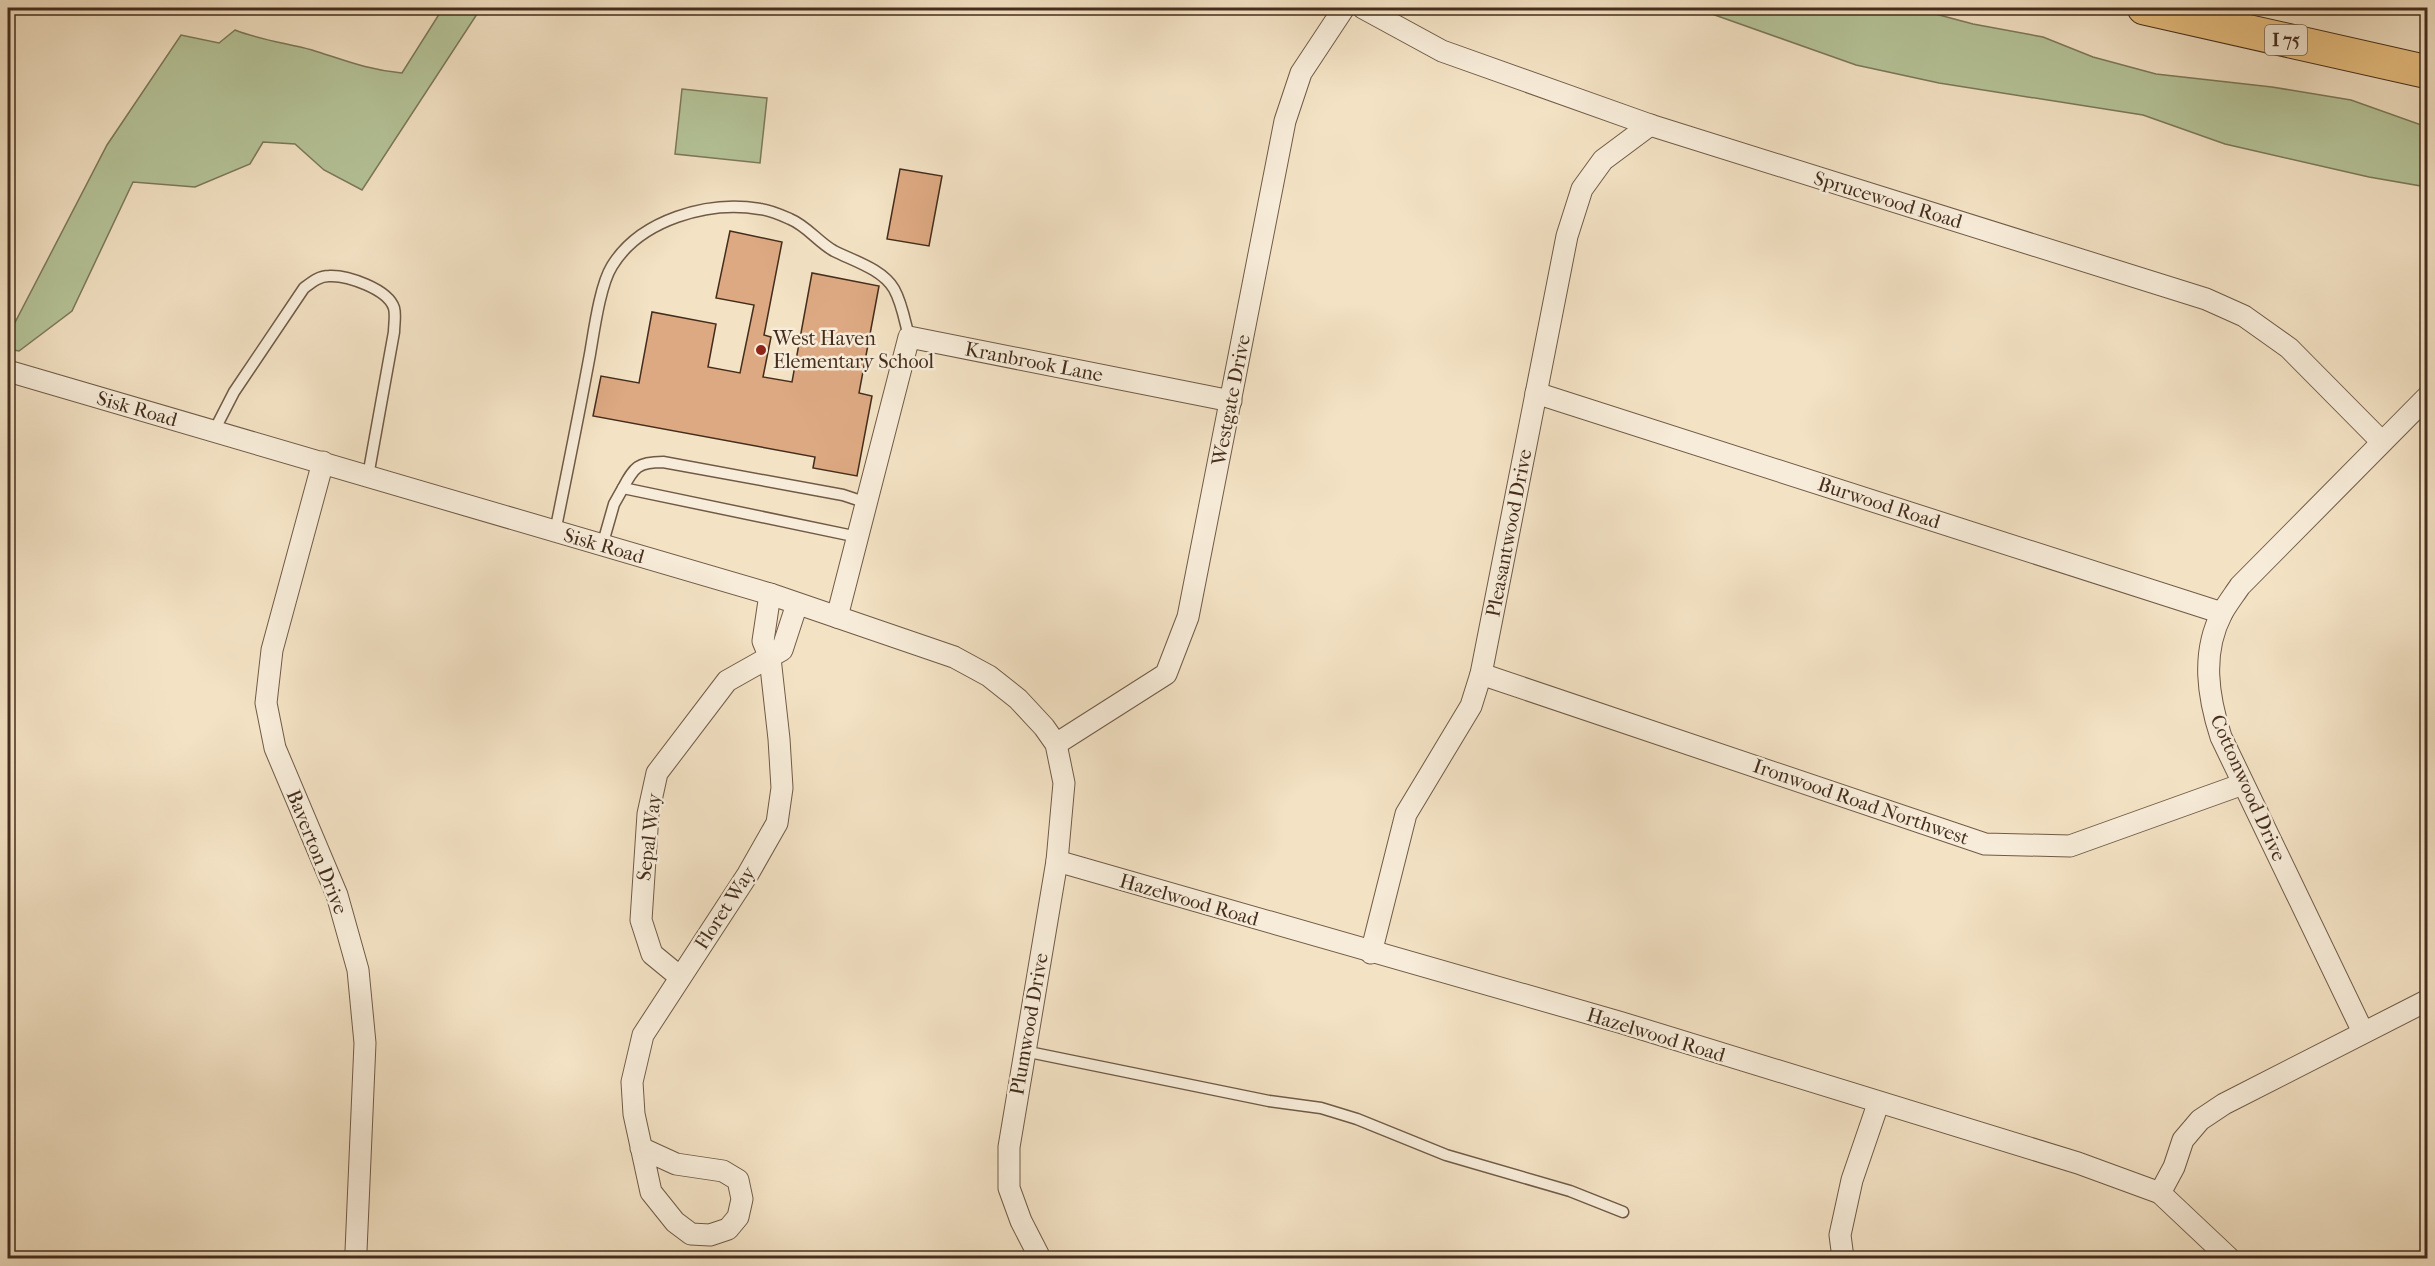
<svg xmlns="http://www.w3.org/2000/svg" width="2435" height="1266" viewBox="0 0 2435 1266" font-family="'IM FELL French Canon',serif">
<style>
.green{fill:#b5c499;stroke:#7c785a;stroke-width:1.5}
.building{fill:#dda982;stroke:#442d1c;stroke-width:1.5}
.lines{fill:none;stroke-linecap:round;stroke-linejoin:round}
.lane-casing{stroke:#705a46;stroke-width:13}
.street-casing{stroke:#705a46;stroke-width:23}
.highway-casing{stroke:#442d1c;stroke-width:35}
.lane{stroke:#f7ecd9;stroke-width:10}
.street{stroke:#f7ecd9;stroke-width:21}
.highway{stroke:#eac182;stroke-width:33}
.poi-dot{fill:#8f2418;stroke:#f7ecd9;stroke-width:2}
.labels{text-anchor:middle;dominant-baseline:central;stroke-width:5;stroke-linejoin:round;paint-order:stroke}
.shield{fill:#f7ecd9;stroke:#7a6655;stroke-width:1.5}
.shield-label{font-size:18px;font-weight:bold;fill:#442d1c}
.street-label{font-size:20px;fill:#442d1c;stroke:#f7ecd9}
.poi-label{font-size:20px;fill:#442d1c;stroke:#f7ecd9;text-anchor:start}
</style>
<rect width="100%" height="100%" fill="#f3e2c4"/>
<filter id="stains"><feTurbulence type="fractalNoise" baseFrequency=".00333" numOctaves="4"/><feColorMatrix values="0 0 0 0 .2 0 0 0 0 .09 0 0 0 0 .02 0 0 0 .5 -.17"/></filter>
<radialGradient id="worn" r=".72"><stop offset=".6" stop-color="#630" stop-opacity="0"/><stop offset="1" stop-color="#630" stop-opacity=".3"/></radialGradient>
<g class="green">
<path d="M443,8H481L362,190L324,170L295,144L263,142L250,164L195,187L133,182L72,311L19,351L8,349V336L107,145L181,35L219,43L235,30C260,40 286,43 312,50C344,60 368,70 402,73Z"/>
<path d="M1695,8H1913L1973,24L2043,37L2093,57L2156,74L2272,87L2351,100L2427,127V187L2369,177L2225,144L2143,115L1939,83L1856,65Z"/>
<path d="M682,89L767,98L760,163L675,154Z"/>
</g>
<g class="building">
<path d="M900,169L942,176L929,246L887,239Z"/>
<path d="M730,231L782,242L764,335L771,337L763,377L792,382L812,273L879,286L859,393L872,396L857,476L813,468L815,457L593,416L601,376L639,383L652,312L716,324L708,367L740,373L754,305L716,298Z"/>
</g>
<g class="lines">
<g class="lane-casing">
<g id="lane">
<path d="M214,431L234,392L304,288C312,282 319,276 329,276C347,275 388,289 394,308C396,315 394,325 394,332L368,476"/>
<path d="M555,532C567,473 579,414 590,354C594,331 600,285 612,266C640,220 708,200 760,209C770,210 781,215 790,219C807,226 818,242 834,251C854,261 882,269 894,289C902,303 905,322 909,337"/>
<path d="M858,537L623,488C634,467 638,462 663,462L843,495L867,503"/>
<path d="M602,546L614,504L623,488"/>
<path d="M1024,1051L1269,1101L1321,1108L1357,1119L1446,1155L1570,1191L1623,1212"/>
</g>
</g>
<g class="street-casing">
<g id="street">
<path d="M1363,8L1442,51L1650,125L2206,299L2244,316L2289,348L2381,441"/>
<path d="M8,371L770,594L954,657L989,676L1018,699L1044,727L1056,744L1064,783L1057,861L1009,1147V1188L1021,1221L1040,1258"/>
<path d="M1536,393L2222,613"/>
<path d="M323,462L272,650L266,703L275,748L337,895L358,970L365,1043L356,1251"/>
<path d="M837,617L909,337L1231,401"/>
<path d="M1481,674L1985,844L2070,846L2243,784"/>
<path d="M1056,744L1166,674L1188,617L1285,121L1301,73L1344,8"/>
<path d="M1057,861L1619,1022L2078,1163L2160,1193L2229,1258"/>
<path d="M1371,953L1406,814L1471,706L1481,674L1567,236L1582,189L1603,160L1650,125"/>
<path d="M680,977L652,954L641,920L648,814L657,773L727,681L782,650L797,604"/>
<path d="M2363,1032L2221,737C2208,697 2201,653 2222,613C2227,604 2234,595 2240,586L2428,396"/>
<path d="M641,1148L676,1164L723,1171L738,1180L742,1199L738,1217L728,1229L710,1235L691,1234L675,1222L651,1192L634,1114L632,1082L643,1035L748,874L777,823L782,788L779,739L770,658L763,641L770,594"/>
<path d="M2160,1193L2174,1167L2183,1140L2200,1120L2224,1104L2428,1000"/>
<path d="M1843,1258L1840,1235L1852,1180L1878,1104"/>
</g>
</g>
<g class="highway-casing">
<path id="highway" d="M2144,8L2428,72"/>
</g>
<use href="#lane" class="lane"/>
<use href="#street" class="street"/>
<use href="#highway" class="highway"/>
</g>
<circle class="poi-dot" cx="761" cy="350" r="6"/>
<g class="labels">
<rect class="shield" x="2265" y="25" width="42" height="30" rx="4.5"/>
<g class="shield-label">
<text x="2286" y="40">I 75</text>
</g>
<g class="street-label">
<text transform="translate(1888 200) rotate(17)">Sprucewood Road</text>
<text transform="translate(1034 362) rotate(11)">Kranbrook Lane</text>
<text transform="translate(1231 400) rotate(-79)">Westgate Drive</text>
<text transform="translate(137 409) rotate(16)">Sisk Road</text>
<text transform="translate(1879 503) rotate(18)">Burwood Road</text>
<text transform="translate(1509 533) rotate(-79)">Pleasantwood Drive</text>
<text transform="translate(604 546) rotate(16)">Sisk Road</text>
<text transform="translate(2248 788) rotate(66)">Cottonwood Drive</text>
<text transform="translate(1861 802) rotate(19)">Ironwood Road Northwest</text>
<text transform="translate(649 837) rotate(-83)">Sepal Way</text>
<text transform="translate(317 852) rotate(68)">Baverton Drive</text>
<text transform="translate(1189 900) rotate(16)">Hazelwood Road</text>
<text transform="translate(725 908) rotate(-57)">Floret Way</text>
<text transform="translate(1029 1024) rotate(-80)">Plumwood Drive</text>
<text transform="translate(1656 1035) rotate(17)">Hazelwood Road</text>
</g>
<g class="poi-label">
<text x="773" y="338">West Haven<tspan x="773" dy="23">Elementary School</tspan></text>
</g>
</g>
<rect width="2435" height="1266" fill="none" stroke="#f3e2c4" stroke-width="30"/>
<rect x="9" y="9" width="2417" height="1248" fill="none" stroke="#442d1c" stroke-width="3"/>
<rect x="15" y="15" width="2405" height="1236" fill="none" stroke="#442d1c" stroke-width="1.5"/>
<rect width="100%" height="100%" filter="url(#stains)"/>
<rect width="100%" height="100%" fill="url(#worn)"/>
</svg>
